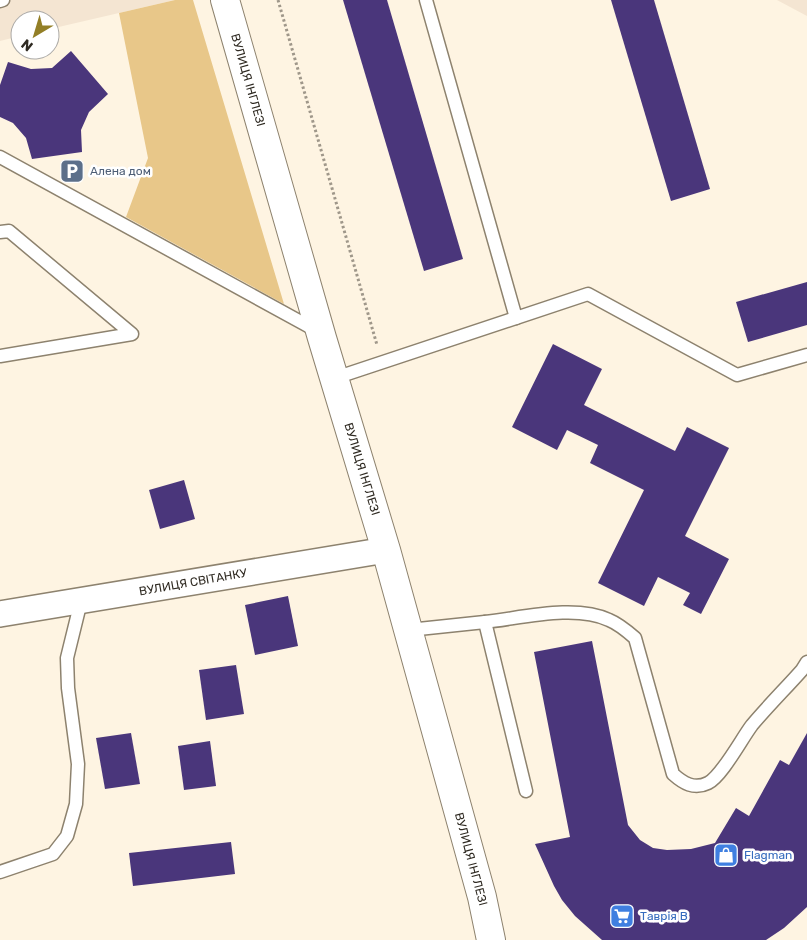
<svg xmlns="http://www.w3.org/2000/svg" width="807" height="940" viewBox="0 0 807 940" font-family="Rubik,sans-serif">
<style>
.education{fill:#f4e5d2}
.green{fill:#e8c789}
.building{fill:#4a367b}
.lines{fill:none;stroke-linecap:round;stroke-linejoin:round}
.service-casing{stroke:#8d826e;stroke-width:15}
.minor-casing{stroke:#8d826e;stroke-width:28}
.secondary-casing{stroke:#8d826e;stroke-width:30}
.path{stroke:#9f978a;stroke-width:3;stroke-dasharray:2.5 2.5;stroke-linecap:butt}
.service{stroke:#fff;stroke-width:12}
.minor{stroke:#fff;stroke-width:25}
.secondary{stroke:#fff;stroke-width:28}
.labels{text-anchor:middle;dominant-baseline:central;stroke-width:5;stroke-linejoin:round;paint-order:stroke}
.street-label{font-size:12px;fill:#2f2a22;stroke:#fff}
.service-label{font-size:12px;fill:#4e5e75;stroke:#fff;text-anchor:start}
.shop-label{font-size:12px;fill:#366cbe;stroke:#fff;text-anchor:start}
</style>
<rect width="100%" height="100%" fill="#fef4e2"/>
<g class="education">
<path d="M0,0H175L50,29V20H20V36L0,41Z"/>
<path d="M777,0H807V16Z"/>
</g>
<path class="green" d="M175,0H193L284,304L126,217L148,158L119,13Z"/>
<g class="building">
<path d="M343,0H387L463,259L424,271Z"/>
<path d="M611,0H654L710,189L671,201Z"/>
<path d="M71,51L108,94L89,112L81,130L82,152L32,159L26,138L13,123L0,117V85L8,62L31,69L52,68Z"/>
<path d="M807,282V325L748,342L736,302Z"/>
<path d="M553,344L602,369L584,405L675,451L687,427L729,448L685,536L729,559L701,614L683,605L690,593L658,577L644,606L598,583L644,490L590,463L598,445L567,430L557,450L512,427Z"/>
<path d="M184,480L195,519L160,529L149,490Z"/>
<path d="M288,596L298,646L255,655L245,605Z"/>
<path d="M592,641L628,825L640,840L653,848L667,850L691,849L715,843L736,808L749,816L780,760L789,765L807,733V907L784,928L766,940H602L575,916L562,900L554,886L535,844L570,837L534,652Z"/>
<path d="M236,665L244,714L206,720L199,670Z"/>
<path d="M131,733L140,784L105,789L96,738Z"/>
<path d="M210,741L216,786L184,790L178,746Z"/>
<path d="M231,842L235,874L133,886L129,853Z"/>
</g>
<g class="lines">
<g class="service-casing">
<g id="service">
<path d="M426,0L516,318"/>
<path d="M0,1L3,0"/>
<path d="M0,157L319,332"/>
<path d="M0,232L9,231L132,334L0,356"/>
<path d="M335,378L588,294L737,375L807,355"/>
<path d="M409,630L485,622"/>
<path d="M526,791L485,622C522,618 575,604 609,620C619,624 627,631 635,638L673,774C683,783 694,790 708,783C722,776 742,738 752,725C768,706 786,688 802,670L807,662"/>
<path d="M0,872L53,854L67,836L76,804L78,764L68,688L67,658L81,601"/>
</g>
</g>
<g class="minor-casing">
<path id="minor" d="M0,614L386,550"/>
</g>
<g class="secondary-casing">
<path id="secondary" d="M225,0L322,338L386,550L482,897L491,940"/>
</g>
<path class="path" d="M278,0L377,345"/>
<use href="#service" class="service"/>
<use href="#minor" class="minor"/>
<use href="#secondary" class="secondary"/>
</g>
<defs>
<g id="parking-square" transform="scale(1.25)"><rect x="-9" y="-9" width="18" height="18" rx="4" fill="#5c6f8a" stroke="#fff"/><path d="M-3.5-5.5H1a3.5 3.5 0 0 1 0 7H-1V5.5H-3.5ZM-1-3.4V-.6H.8a1.4 1.4 0 0 0 0-2.8Z" fill="#fff"/></g>
<g id="shop-square" transform="scale(1.25)"><rect x="-9" y="-9" width="18" height="18" rx="4" fill="#3f7fe0" stroke="#fff"/><path d="M-5-2.5h2.3a2.7 3.5 0 0 1 5.4 0H5L5.5 6h-11ZM-1.5-2.5h3a1.5 2.3 0 0 0-3 0Z" fill="#fff"/></g>
<g id="supermarket-square" transform="scale(1.25)"><rect x="-9" y="-9" width="18" height="18" rx="4" fill="#3f7fe0" stroke="#fff"/><path d="M-6-5.5h2.5l.6 2H6L4.5 2H-2.5L-4.4-4H-6ZM-1.5 3.2a1.3 1.3 0 1 0 .1 0ZM3 3.2a1.3 1.3 0 1 0 .1 0Z" fill="#fff"/></g>
</defs>
<g fill-rule="evenodd">
<use href="#parking-square" x="72" y="171"/>
<use href="#shop-square" x="726" y="855"/>
<use href="#supermarket-square" x="622" y="916"/>
</g>
<g class="labels">
<g class="street-label">
<text transform="translate(248 80) rotate(74)">ВУЛИЦЯ ІНГЛЕЗІ</text>
<text transform="translate(362 469) rotate(73)">ВУЛИЦЯ ІНГЛЕЗІ</text>
<text transform="translate(193 582) rotate(-10)">ВУЛИЦЯ СВІТАНКУ</text>
<text transform="translate(471 859) rotate(75)">ВУЛИЦЯ ІНГЛЕЗІ</text>
</g>
<g class="service-label">
<text x="90" y="171">Алена дом</text>
</g>
<g class="shop-label">
<text x="744" y="855">Flagman</text>
<text x="640" y="916">Таврія В</text>
</g>
</g>
<g transform="translate(35 35) rotate(218)"><circle r="24" fill="#ffffff" stroke="#acaaa7"/>
<path d="M0-4L9 19L0 12L-9 19Z" fill="#937f26"/>
<text y="-8" font-size="14" font-weight="bold" text-anchor="middle" fill="#2f2a22">N</text>
</g>
</svg>
